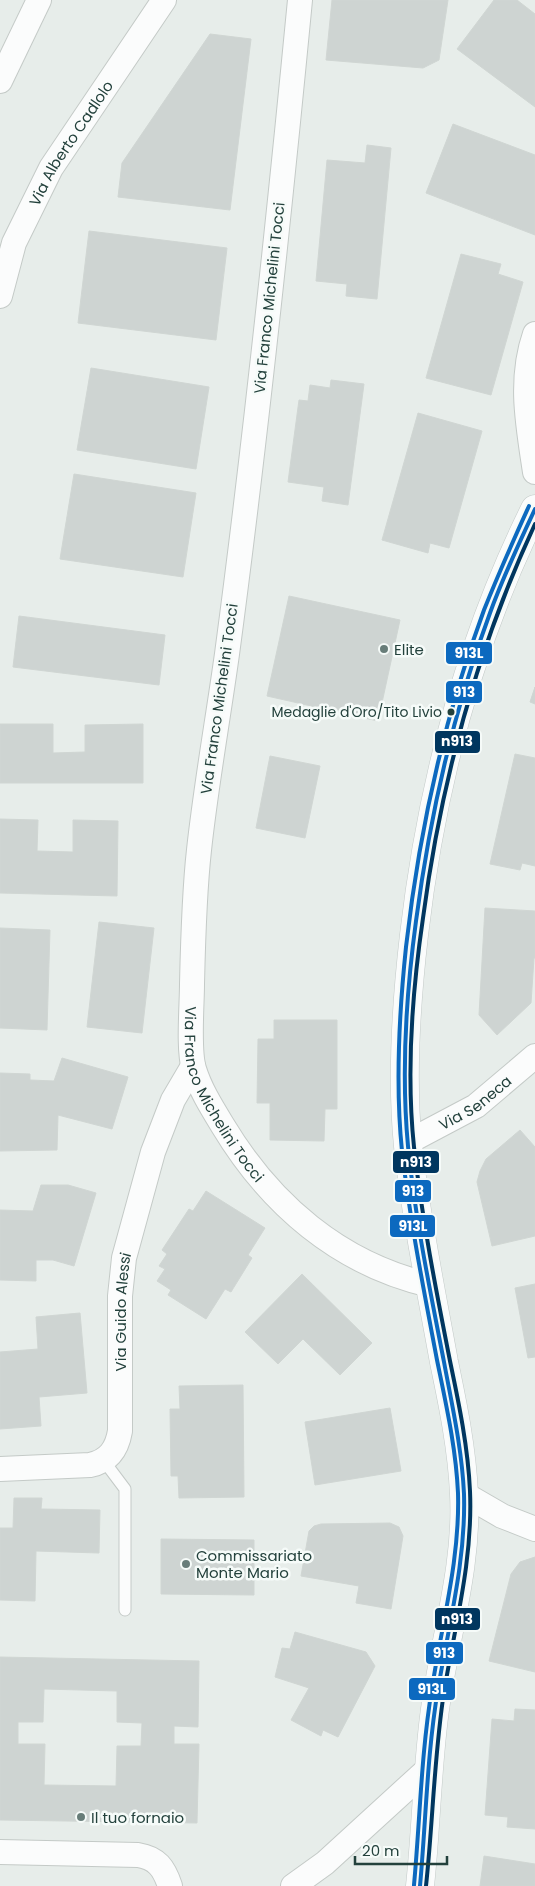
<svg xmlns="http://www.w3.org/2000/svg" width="535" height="1886" viewBox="0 0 535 1886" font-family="Poppins,sans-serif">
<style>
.building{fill:#ced4d2;stroke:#d0d6d3;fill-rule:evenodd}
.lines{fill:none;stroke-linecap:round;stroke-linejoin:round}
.lane-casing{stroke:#c4cac7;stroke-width:13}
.street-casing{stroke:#c4cac7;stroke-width:26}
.secondary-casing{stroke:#c3cac8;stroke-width:29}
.lane{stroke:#fbfcfc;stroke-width:11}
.street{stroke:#fbfcfc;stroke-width:24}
.secondary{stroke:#fbfcfc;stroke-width:28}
.bus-1-casing{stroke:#f6fbf9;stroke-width:8}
.bus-2-casing{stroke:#f6fbf9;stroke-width:8}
.bus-3-casing{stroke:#f6fbf9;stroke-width:8}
.bus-1{stroke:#0c69bf;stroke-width:4}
.bus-2{stroke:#00365f;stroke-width:4}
.bus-3{stroke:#0c69bf;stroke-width:4}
.poi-dot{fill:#687d79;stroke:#f6fbf9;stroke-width:2}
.bus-dot{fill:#23413c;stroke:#f6fbf9;stroke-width:2}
.labels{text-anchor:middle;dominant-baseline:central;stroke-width:5;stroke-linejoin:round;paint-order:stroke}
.bus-label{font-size:14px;fill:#23413c;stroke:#f6fbf9;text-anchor:end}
.street-label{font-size:15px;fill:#23413c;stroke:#f6fbf9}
.poi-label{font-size:15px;fill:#23413c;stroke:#f6fbf9;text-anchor:start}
.line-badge{stroke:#f6fbf9;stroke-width:2}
.badge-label{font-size:14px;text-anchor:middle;font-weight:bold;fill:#fff}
</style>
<rect width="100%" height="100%" fill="#e7edea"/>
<g class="building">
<path d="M332,0H448L439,60L423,68L326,60Z"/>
<path d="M494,0H517L535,14V107L457,49Z"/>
<path d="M210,34L251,39L230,210L118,197L122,163Z"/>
<path d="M453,124L535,155V235L426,193Z"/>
<path d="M367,145L391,148L377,299L346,296L347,284L316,281L327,160L365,163Z"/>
<path d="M89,231L227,248L216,340L78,323Z"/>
<path d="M461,254L501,264L498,274L523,282L491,395L426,378Z"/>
<path d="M91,368L209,387L196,469L77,450Z"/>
<path d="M331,380L364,384L348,505L322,501L324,487L288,482L299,400L308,401L310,385L330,388Z"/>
<path d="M418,413L482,431L449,548L430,543L428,553L382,540Z"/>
<path d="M74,474L196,493L183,577L60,559Z"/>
<path d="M289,596L400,620L378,721L267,696Z"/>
<path d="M19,616L165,635L159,685L13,667Z"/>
<path d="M535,687V704L530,702Z"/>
<path d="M0,724H53V753L85,752V725L143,724V783H0Z"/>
<path d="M515,754L535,758V866L522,863L520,870L490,864Z"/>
<path d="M270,756L320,766L305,838L256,828Z"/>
<path d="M0,819L38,820L37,851L73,852V820L118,821L117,896L0,893Z"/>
<path d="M485,908L535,911V958H534L531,1003L497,1035L479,1015Z"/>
<path d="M99,922L154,928L142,1033L87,1027Z"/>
<path d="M0,928L50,930L47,1030L0,1028Z"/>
<path d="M274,1020H337V1109H325L324,1141L270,1140V1103H257L258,1039H274Z"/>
<path d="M62,1058L128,1077L112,1129L58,1115L57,1150L0,1151V1073L30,1074V1080L54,1081Z"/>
<path d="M520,1130L535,1147V1236L492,1246L477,1182L480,1171L486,1159Z"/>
<path d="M41,1185H68L96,1193L74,1266L53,1260H36V1281L0,1280V1210L33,1211Z"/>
<path d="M206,1191L265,1228L248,1255L252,1258L231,1292L225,1289L206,1319L168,1295L171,1290L157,1281L165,1269L159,1266L167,1254L162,1250L189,1209L193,1211Z"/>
<path d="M302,1274L372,1343L340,1375L303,1339L278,1364L245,1332Z"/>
<path d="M535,1284V1357L528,1358L515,1288Z"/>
<path d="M80,1313L87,1393L39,1397L41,1426L0,1429V1352L38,1349L36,1317Z"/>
<path d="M243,1385L244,1497L179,1498L178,1476H171L170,1409H180L179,1386Z"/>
<path d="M390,1408L401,1471L315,1485L305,1422Z"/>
<path d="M14,1498H42L41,1509L100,1510L99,1553L36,1551L35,1601L0,1600V1528H13Z"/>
<path d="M390,1523L399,1527L403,1536L391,1609L356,1603L359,1586L301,1576L309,1531L314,1526L321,1524Z"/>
<path d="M161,1539L254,1540V1595L161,1594Z"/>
<path d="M535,1557V1672L489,1661L511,1574L520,1562Z"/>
<path d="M295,1632L366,1652L375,1666L338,1737L323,1730L321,1736L291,1720L309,1688L275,1677L282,1648L290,1649Z"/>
<path d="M0,1657L199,1661L198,1727L174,1726V1744H199L197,1823L0,1820ZM44,1689L117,1691V1722L142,1723L141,1746H117L116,1786L44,1785L45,1744H18V1722H43Z"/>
<path d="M515,1709L535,1710V1829L507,1827L508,1817L485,1815L492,1719L514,1721Z"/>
<path d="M484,1856L535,1864V1886H480Z"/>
</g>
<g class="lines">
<g class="lane-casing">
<path id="lane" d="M104,1461L125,1489V1610"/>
</g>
<g class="street-casing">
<g id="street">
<path id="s1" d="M300,0C279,218 256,437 227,654C218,719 206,785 199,850C194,895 193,940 192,984C192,1006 188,1050 194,1069C200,1089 212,1108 223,1126C270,1204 339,1264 430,1285"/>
<path d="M0,81L39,0"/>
<path id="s2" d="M0,296L14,243L51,168L164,0"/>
<path d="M535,334C519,380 528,425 535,472"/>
<path id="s3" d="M408,1142L476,1106L535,1056"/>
<path id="s4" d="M0,1469L90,1465C109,1461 117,1449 120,1431V1296L124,1258L153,1152L173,1100L193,1066"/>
<path d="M464,1494L502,1516L535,1529"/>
<path d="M0,1852L138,1855C157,1858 164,1868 170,1886"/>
<path d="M293,1886L325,1863L429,1768"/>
</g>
</g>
<g class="secondary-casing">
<path id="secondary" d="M420,1886C426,1830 427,1773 434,1717C443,1642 468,1570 464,1494C462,1449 453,1405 444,1362C431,1290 416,1218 408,1146C401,1076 406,1004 414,935C431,788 469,642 535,509"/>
</g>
<use href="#lane" class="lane"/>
<use href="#street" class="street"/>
<use href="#secondary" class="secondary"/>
<g class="bus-1-casing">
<path id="bus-1" d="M420,1886C426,1820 427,1754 438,1689C449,1624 466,1560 464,1494C462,1449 452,1405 444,1362C430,1290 415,1218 408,1146C401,1071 406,995 416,921C430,815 453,712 490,613C503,577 519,543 535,509"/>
</g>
<g class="bus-2-casing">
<path id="bus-2" d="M426,1886C433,1821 434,1756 444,1692C455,1625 473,1560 470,1491C468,1447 459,1404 450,1361C436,1290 422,1219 414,1147C406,1071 412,993 423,918C441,781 477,649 535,524"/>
</g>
<g class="bus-3-casing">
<path id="bus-3" d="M414,1885C420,1820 421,1754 432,1688C442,1623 460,1559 458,1493C456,1448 446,1404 437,1360C424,1291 410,1221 402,1151C395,1083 399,1014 406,947C419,832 444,718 484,610C498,575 513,541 529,506"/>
</g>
<use href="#bus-1" class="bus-1"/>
<use href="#bus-2" class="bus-2"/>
<use href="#bus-3" class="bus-3"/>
</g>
<g class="poi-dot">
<circle cx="384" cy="649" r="5"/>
<circle cx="186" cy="1564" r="5"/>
<circle cx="81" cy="1817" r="5"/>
</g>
<circle class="bus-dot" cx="451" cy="712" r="4.5"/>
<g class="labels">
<g class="bus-label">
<text x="442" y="712">Medaglie d'Oro/Tito Livio</text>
</g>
<g class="street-label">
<text stroke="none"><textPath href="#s2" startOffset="170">Via Alberto Cadlolo</textPath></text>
<text transform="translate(269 298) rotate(-84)">Via Franco Michelini Tocci</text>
<text transform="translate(219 699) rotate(-82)">Via Franco Michelini Tocci</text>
<text stroke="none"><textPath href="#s1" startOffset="1109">Via Franco Michelini Tocci</textPath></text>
<text stroke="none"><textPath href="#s3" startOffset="78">Via Seneca</textPath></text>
<text stroke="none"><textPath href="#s4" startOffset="258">Via Guido Alessi</textPath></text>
</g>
<g class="poi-label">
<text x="394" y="649">Elite</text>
<text x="196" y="1555">Commissariato<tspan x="196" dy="17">Monte Mario</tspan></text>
<text x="91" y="1817">Il tuo fornaio</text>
</g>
</g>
<g class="line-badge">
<rect x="445" y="641" width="48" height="24" rx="5" fill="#0c69bf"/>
<rect x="445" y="680" width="38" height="24" rx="5" fill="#0c69bf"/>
<rect x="434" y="730" width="47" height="24" rx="5" fill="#00365f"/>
<rect x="392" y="1150" width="48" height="24" rx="5" fill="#00365f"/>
<rect x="394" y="1179" width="38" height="24" rx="5" fill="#0c69bf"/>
<rect x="389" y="1214" width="47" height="24" rx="5" fill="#0c69bf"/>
<rect x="434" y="1607" width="47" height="24" rx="5" fill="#00365f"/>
<rect x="425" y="1641" width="39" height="24" rx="5" fill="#0c69bf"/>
<rect x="408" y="1677" width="48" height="24" rx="5" fill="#0c69bf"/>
</g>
<g class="badge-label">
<text x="469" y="658">913L</text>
<text x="464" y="697">913</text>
<text x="457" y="746">n913</text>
<text x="416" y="1167">n913</text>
<text x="413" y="1196">913</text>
<text x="413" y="1231">913L</text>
<text x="457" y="1624">n913</text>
<text x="444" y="1658">913</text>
<text x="432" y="1694">913L</text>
</g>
<path d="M355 1856v8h92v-8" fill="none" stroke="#23413c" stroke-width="2.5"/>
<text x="362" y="1856" font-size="15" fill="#23413c" stroke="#f6fbf9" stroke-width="4" paint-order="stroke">20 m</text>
</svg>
